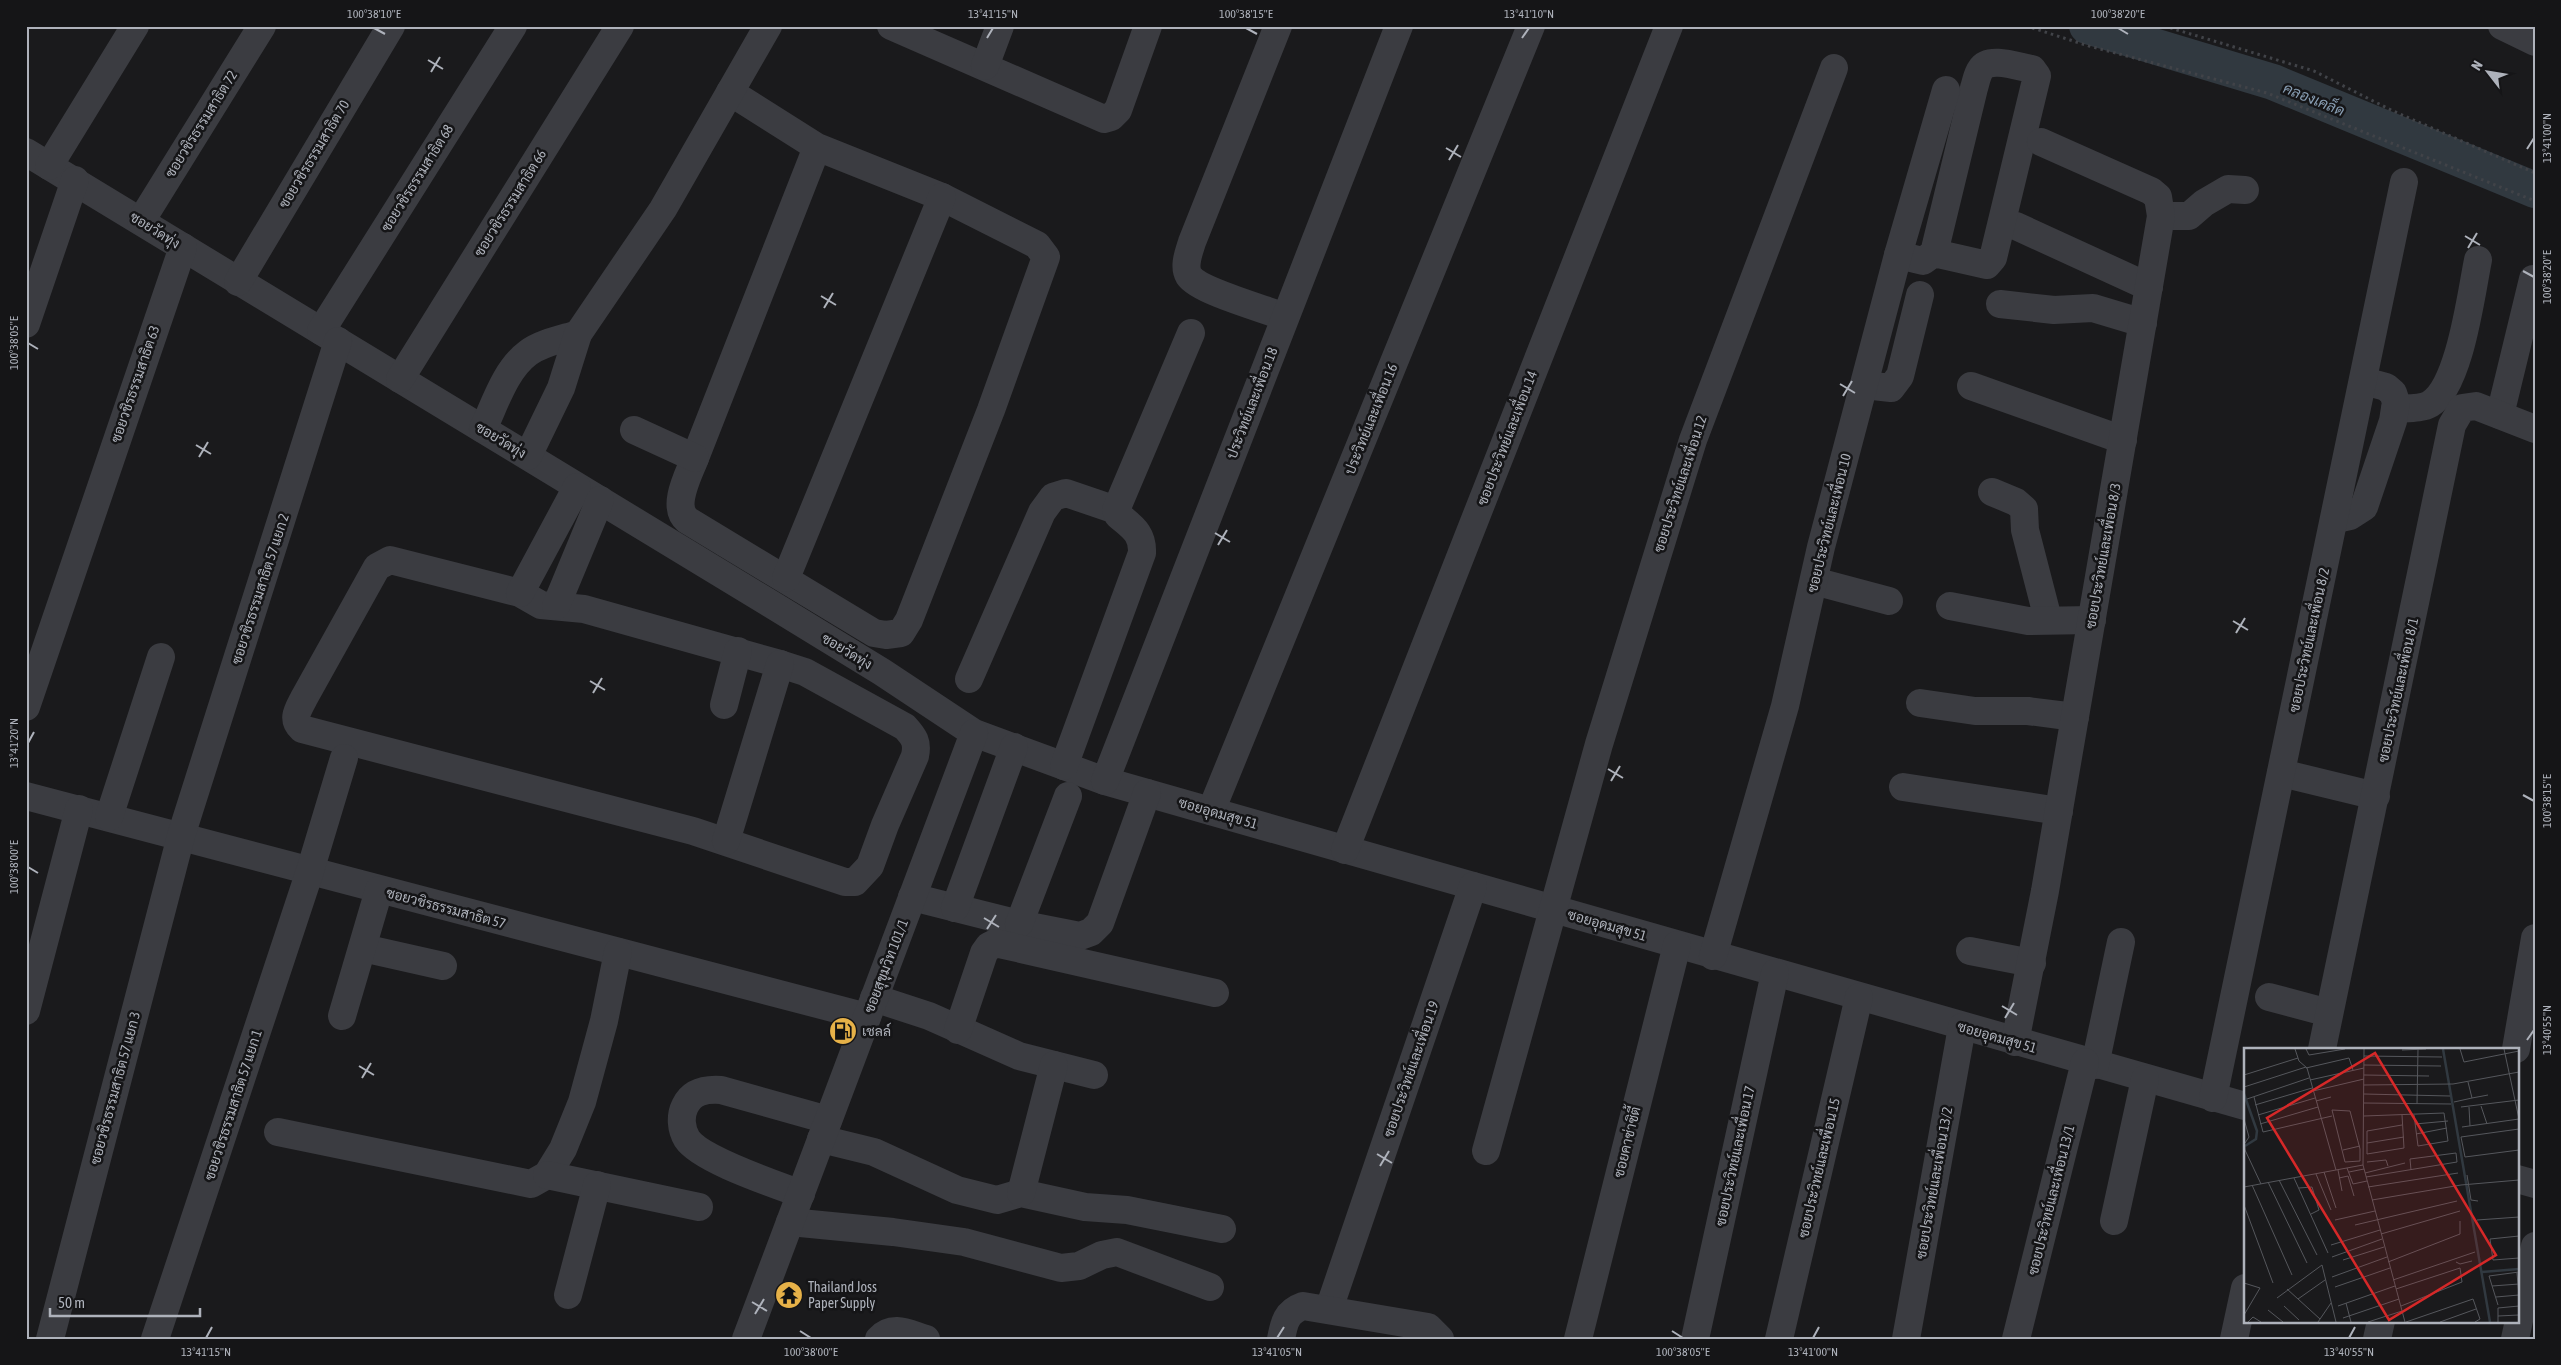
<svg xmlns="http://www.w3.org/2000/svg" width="2561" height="1365" viewBox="0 0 2561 1365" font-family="'Asap Condensed',Sarabun,sans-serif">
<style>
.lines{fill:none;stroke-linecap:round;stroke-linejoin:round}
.river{stroke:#313940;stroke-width:36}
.path{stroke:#414348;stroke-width:3;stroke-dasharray:2.5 4;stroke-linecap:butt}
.minor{stroke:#3b3c41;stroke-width:28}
.ticks{fill:none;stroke:#aeb2bb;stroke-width:2}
.labels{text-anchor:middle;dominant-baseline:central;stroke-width:5;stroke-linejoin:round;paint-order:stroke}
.street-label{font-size:14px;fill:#aeb2bb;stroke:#151517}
.poi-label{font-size:14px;fill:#aeb2bb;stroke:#151517;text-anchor:start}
.water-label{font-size:15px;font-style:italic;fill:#889eb3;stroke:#151517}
.inset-river{fill:none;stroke:#313940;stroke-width:2.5}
.inset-road{fill:none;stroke:#55575c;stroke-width:1}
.view{fill:#d62828;fill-opacity:0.15;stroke:#d62828;stroke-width:2.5}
.inset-edge{fill:none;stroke:#aeb2bb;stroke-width:2.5}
.neatline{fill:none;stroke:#aeb2bb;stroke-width:2}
.ticks-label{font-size:12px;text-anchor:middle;fill:#aeb2bb}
</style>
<rect width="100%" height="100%" fill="#1a1a1c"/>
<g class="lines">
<path class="river" d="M2087,26L2273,82L2535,190"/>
<g class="path">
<path d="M2026,26L2089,46L2267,93L2535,201"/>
<path d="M2164,26L2314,71L2393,111L2535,173"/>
</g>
<g class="minor">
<path d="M891,26L1104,119L1111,117L1118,110L1148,26"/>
<path d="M1278,26L1192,242C1189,252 1183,266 1189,276C1199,291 1265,309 1285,317"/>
<path d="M2502,26L2535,42"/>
<path d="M985,66L1000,26"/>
<path d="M730,92L817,147L942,197L1037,245L1046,257L991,410L909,620L901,633L886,635L874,633L687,520C671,506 689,474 695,458L817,147"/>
<path d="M26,152L766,601L882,672L974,733L1105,781L2245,1106"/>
<path d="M49,166L135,26"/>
<path d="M2161,216H2189L2204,203L2228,189L2245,190"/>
<path d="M141,221L262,26"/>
<path d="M2016,226L2149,287"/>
<path d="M1898,255L1923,261L1934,253L1974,88C1976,82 1977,74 1981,69C1989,56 2019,67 2032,69L2037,76L1993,258L1987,265L1934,253"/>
<path d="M238,282L391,26"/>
<path d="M2000,304L2054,310L2093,308L2143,323"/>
<path d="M26,324L75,180"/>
<path d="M321,331L513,26"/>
<path d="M400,379L620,26"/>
<path d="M1864,385L1891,388L1900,376L1920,295"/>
<path d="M1971,386L2123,440"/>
<path d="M2395,409C2405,408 2422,409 2430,404C2460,386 2471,294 2478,260"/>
<path d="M2500,415L2533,279"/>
<path d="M483,429C495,404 505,370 528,353C541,343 562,339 578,334"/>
<path d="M634,430L695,458"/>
<path d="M528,456L561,388L578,334L663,209L768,26"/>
<path d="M1992,492L2016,502L2024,509L2025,530L2048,619"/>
<path d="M2336,519L2350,516L2364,507L2393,421L2396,402L2393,393L2386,387L2364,381"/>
<path d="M390,560L520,593L541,605L584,609L780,664L805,672L905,727C914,737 918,742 915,756L885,825L870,866L855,882H845L693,831L302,729C291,719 298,710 304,698L377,567Z"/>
<path d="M786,578L942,197"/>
<path d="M1814,581L1889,601"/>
<path d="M520,593L577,487"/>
<path d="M556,606L600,500"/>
<path d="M1950,606L2028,621L2092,620"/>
<path d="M969,679L1042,512L1053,497L1066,493L1116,510"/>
<path d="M1920,703L1975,711H2028L2075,717"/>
<path d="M724,705L738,651"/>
<path d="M26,707L183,247"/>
<path d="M1064,766L1142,553C1143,533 1132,527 1118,515L1116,510L1191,333"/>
<path d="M2281,773L2376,796"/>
<path d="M1105,781L1399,26"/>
<path d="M1903,787L2059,811"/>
<path d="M26,796L867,1017"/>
<path d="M1211,811L1531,26"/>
<path d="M109,817L161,657"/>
<path d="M726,841L780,664"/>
<path d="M1345,850L1669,26"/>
<path d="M912,897L1019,924L1080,936L1091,932L1100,923L1147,793"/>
<path d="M955,908L1014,747"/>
<path d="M1019,924L1068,796"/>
<path d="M363,948L443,966"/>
<path d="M1970,951L2032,963"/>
<path d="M1713,956L1785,706L1821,547L1898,255L1946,90"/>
<path d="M2269,997L2329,1013"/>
<path d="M874,998L929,1016L1019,1056L1094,1075"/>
<path d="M26,1011L79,809"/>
<path d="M342,1016L379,890"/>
<path d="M958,1030L984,953L989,946L995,943L1215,993"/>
<path d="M2015,1042L2045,891L2161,216L2158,197L2151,191L2041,142"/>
<path d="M2322,1049L2452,425L2462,408L2476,406L2535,429"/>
<path d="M2516,1049L2535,938"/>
<path d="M2095,1065L2121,942"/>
<path d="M2213,1098L2404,182"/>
<path d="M278,1132L531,1184L547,1175L563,1149L582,1102L604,1021L618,952"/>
<path d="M821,1139L874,1152L957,1190L997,1200L1021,1193L1085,1207L1127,1210L1222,1229"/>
<path d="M1486,1151L1599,744L1693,440L1834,68"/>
<path d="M547,1175L699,1207"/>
<path d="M2517,1179L2535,1184"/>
<path d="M1021,1193L1054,1065"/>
<path d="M801,1194C775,1184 701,1160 687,1139C681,1129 680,1116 685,1106C692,1091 706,1089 721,1090L828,1120"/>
<path d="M2114,1221L2145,1079"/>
<path d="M790,1222L893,1232L964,1242L1061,1268L1079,1266L1102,1255L1117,1252L1210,1287"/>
<path d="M568,1295L597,1185"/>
<path d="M1329,1309L1473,886"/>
<path d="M50,1339L181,836L338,341"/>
<path d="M155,1339L310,871L344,758"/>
<path d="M746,1339L974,733"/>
<path d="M879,1339C893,1324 909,1334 926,1339"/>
<path d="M1281,1339C1284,1323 1286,1312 1303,1306L1428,1327L1440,1339"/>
<path d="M1578,1339L1677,945"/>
<path d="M1695,1339L1775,973"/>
<path d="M1779,1339L1859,997"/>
<path d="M1906,1339L1962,1027"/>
<path d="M2016,1339L2085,1062"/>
<path d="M2234,1339L2245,1288"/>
<path d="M2377,1339L2381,1321"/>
<path d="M2515,1339L2535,1246"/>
</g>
</g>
<path class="ticks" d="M374,28L385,34M1246,28L1257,34M2118,28L2128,34M987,38L993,28M1522,38L1529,28M428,60L443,69M431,72L440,57M1446,148L1461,157M2527,149L2534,138M1449,160L1458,145M2465,236L2480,245M2468,248L2477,233M2523,271L2534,277M821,296L836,305M824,308L833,293M28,343L38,349M1840,384L1855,393M1843,396L1852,381M196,445L211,454M199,457L208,442M1215,533L1230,542M1218,545L1227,530M2233,621L2248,630M2236,633L2245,618M590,681L605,690M593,693L602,678M28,743L34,732M1608,769L1623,778M1611,781L1620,766M2523,795L2534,801M28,867L38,873M984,918L999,927M987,929L996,915M2002,1006L2017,1015M2005,1018L2014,1003M2527,1040L2534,1030M359,1066L374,1075M362,1078L371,1063M1377,1154L1392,1163M1380,1166L1389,1151M752,1302L767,1311M755,1314L764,1299M800,1331L811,1338M1672,1331L1683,1338M206,1338L212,1327M1277,1338L1284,1327M1813,1338L1819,1327M2349,1338L2355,1327"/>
<defs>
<g id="fuel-disc" transform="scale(1.4375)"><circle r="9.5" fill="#e6b148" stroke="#151517"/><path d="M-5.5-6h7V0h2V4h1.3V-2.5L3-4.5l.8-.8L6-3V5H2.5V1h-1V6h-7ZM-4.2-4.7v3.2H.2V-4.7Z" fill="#111"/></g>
<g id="temple-disc" transform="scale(1.4375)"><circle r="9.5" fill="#e6b148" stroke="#151517"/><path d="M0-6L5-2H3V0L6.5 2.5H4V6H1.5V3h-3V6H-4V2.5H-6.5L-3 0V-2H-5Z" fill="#111"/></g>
</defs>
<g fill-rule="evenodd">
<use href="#fuel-disc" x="843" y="1031"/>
<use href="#temple-disc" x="789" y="1295"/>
</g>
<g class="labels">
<g class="street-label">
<text transform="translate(201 124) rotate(-58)">ซอยวชิรธรรมสาธิต 72</text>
<text transform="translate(314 154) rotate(-59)">ซอยวชิรธรรมสาธิต 70</text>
<text transform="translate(417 178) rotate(-58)">ซอยวชิรธรรมสาธิต 68</text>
<text transform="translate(510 203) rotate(-58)">ซอยวชิรธรรมสาธิต 66</text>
<text transform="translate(155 230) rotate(32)">ซอยวัดทุ่ง</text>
<text transform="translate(135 384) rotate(-71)">ซอยวชิรธรรมสาธิต 63</text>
<text transform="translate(1252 403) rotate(-69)">ประวิทย์และเพื่อน 18</text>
<text transform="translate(1371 419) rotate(-68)">ประวิทย์และเพื่อน 16</text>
<text transform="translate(1507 438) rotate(-69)">ซอยประวิทย์และเพื่อน 14</text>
<text transform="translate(501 440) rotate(31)">ซอยวัดทุ่ง</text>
<text transform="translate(1680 484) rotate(-72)">ซอยประวิทย์และเพื่อน 12</text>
<text transform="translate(1829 523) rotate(-76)">ซอยประวิทย์และเพื่อน 10</text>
<text transform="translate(2103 556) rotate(-80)">ซอยประวิทย์และเพื่อน 8/3</text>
<text transform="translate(260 589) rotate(-72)">ซอยวชิรธรรมสาธิต 57 แยก 2</text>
<text transform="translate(2309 640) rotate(-78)">ซอยประวิทย์และเพื่อน 8/2</text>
<text transform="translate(847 651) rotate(31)">ซอยวัดทุ่ง</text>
<text transform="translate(2398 690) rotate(-78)">ซอยประวิทย์และเพื่อน 8/1</text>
<text transform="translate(1218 813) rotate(16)">ซอยอุดมสุข 51</text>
<text transform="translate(446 908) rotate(15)">ซอยวชิรธรรมสาธิต 57</text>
<text transform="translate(1607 925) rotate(16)">ซอยอุดมสุข 51</text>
<text transform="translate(886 966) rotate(-69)">ซอยสุขุมวิท 101/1</text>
<text transform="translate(1997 1037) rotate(16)">ซอยอุดมสุข 51</text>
<text transform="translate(1411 1069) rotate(-71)">ซอยประวิทย์และเพื่อน 19</text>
<text transform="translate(115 1088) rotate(-75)">ซอยวชิรธรรมสาธิต 57 แยก 3</text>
<text transform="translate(233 1105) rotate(-72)">ซอยวชิรธรรมสาธิต 57 แยก 1</text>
<text transform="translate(1627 1142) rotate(-76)">ซอยคาซ่าซิตี้</text>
<text transform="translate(1735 1156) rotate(-78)">ซอยประวิทย์และเพื่อน 17</text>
<text transform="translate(1819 1168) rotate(-77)">ซอยประวิทย์และเพื่อน 15</text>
<text transform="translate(1934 1183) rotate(-80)">ซอยประวิทย์และเพื่อน 13/2</text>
<text transform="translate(2051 1200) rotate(-76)">ซอยประวิทย์และเพื่อน 13/1</text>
</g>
<g class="poi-label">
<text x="862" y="1031">เชลล์</text>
<text x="808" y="1287">Thailand Joss<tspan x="808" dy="16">Paper Supply</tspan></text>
</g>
<g class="water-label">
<text transform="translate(2314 99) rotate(22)">คลองเคล็ด</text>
</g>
</g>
<g transform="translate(2244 1048)">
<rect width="275" height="275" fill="#1a1a1c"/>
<path class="inset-river" d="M199,1L246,274M0,46L13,83L12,91L1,98M238,224L275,221"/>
<path class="inset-road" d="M51,1L55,13L63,20L92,122M62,1L65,7L101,1M120,1L119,117L161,274M216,1L220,14L275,3M260,1L275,71M158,2L182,1M120,8L198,9M120,17L197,18M62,20L105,10L109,22M0,27L54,10M120,27L185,28M66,32L120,20M224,34L228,50L244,47M120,37L209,36L275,24M0,39L62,19M69,43L120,31M120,46L206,48M10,49L19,84L88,68M3,51L65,30M72,53L87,49M210,54L228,50M120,55L207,56M173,56L174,1M11,57L68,40M237,58L243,76M217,59L275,52M225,59L226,78M88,62L106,63L116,101V113L101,114ZM14,67L71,50M120,68L200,65L204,93L174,98L170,67M0,71L5,89L1,95M16,76L74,59M171,76L204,73M158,77L123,83V106L160,100L158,67M218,79L275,71M275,81L217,89L221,109L275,102M172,86L203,80M0,90L1,102L17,136M123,95L160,89M99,102L116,98M123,114L142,112L144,118M103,120L109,136L123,133M94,122L98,143M80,124L92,160M105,124L120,121M121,125L161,115M72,126L87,162M223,127L227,152L234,153M122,129L213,114L212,105L166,111L167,122M50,130L84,205M95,130L104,128L110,148M35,132L73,207M24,134L63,215M8,137L48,227M0,139L119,117M124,139L214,125M55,140L68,139L75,162L67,166M128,152L217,137L275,132M0,157L29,235M91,172L131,163M233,172L275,169M111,177L213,153M137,186L216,163M275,188L246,191L249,212L275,210M87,197L136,182M88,209L138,191M99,212L140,199M144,214L216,186V173M212,214L216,216L228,213M273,225L275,248M88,229L143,209M149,232L231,204M0,235L16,240L0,267M248,238L275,236M91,239L146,220M43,241L76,271M152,241L216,220L218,234L157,258M252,249L275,247M33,250L78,217L92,274M54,251L81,232M102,255L107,274M254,257L245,228L275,224M40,258L55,272M94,258L151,238M24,262L39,274M254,268L275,267M99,270L155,251M4,274L9,269L17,274M74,274L87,255M124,274L158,263M162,274L229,251L236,271L231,274M196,274L232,261M254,274V260L275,258"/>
<path class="view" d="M131,5L252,207L145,272L23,70Z"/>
<rect width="275" height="275" class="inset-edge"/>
</g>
<rect width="2561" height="1365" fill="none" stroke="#151517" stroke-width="55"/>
<g transform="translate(2488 72) rotate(301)" stroke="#151517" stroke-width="4" paint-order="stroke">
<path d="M0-4L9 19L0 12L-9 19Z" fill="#aeb2bb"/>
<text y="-8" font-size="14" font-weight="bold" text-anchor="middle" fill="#aeb2bb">N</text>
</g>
<path d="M50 1308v8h150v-8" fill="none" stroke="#aeb2bb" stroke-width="2.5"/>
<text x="58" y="1308" font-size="15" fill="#aeb2bb" stroke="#151517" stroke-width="4" paint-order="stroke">50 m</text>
<rect x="28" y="28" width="2506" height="1310" class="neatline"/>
<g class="ticks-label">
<text x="374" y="18">100°38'10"E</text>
<text x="993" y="18">13°41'15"N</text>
<text x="1246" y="18">100°38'15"E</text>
<text x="1529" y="18">13°41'10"N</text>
<text x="2118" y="18">100°38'20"E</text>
<text transform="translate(2547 138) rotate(-90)" y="4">13°41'00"N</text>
<text transform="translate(2547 277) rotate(-90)" y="4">100°38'20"E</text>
<text transform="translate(14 343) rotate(-90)" y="4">100°38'05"E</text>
<text transform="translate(14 743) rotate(-90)" y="4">13°41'20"N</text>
<text transform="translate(2547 801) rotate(-90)" y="4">100°38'15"E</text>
<text transform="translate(14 867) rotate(-90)" y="4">100°38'00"E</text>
<text transform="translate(2547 1030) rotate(-90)" y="4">13°40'55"N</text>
<text x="206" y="1356">13°41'15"N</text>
<text x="811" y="1356">100°38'00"E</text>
<text x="1277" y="1356">13°41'05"N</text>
<text x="1683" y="1356">100°38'05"E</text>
<text x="1813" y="1356">13°41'00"N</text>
<text x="2349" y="1356">13°40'55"N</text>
</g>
</svg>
